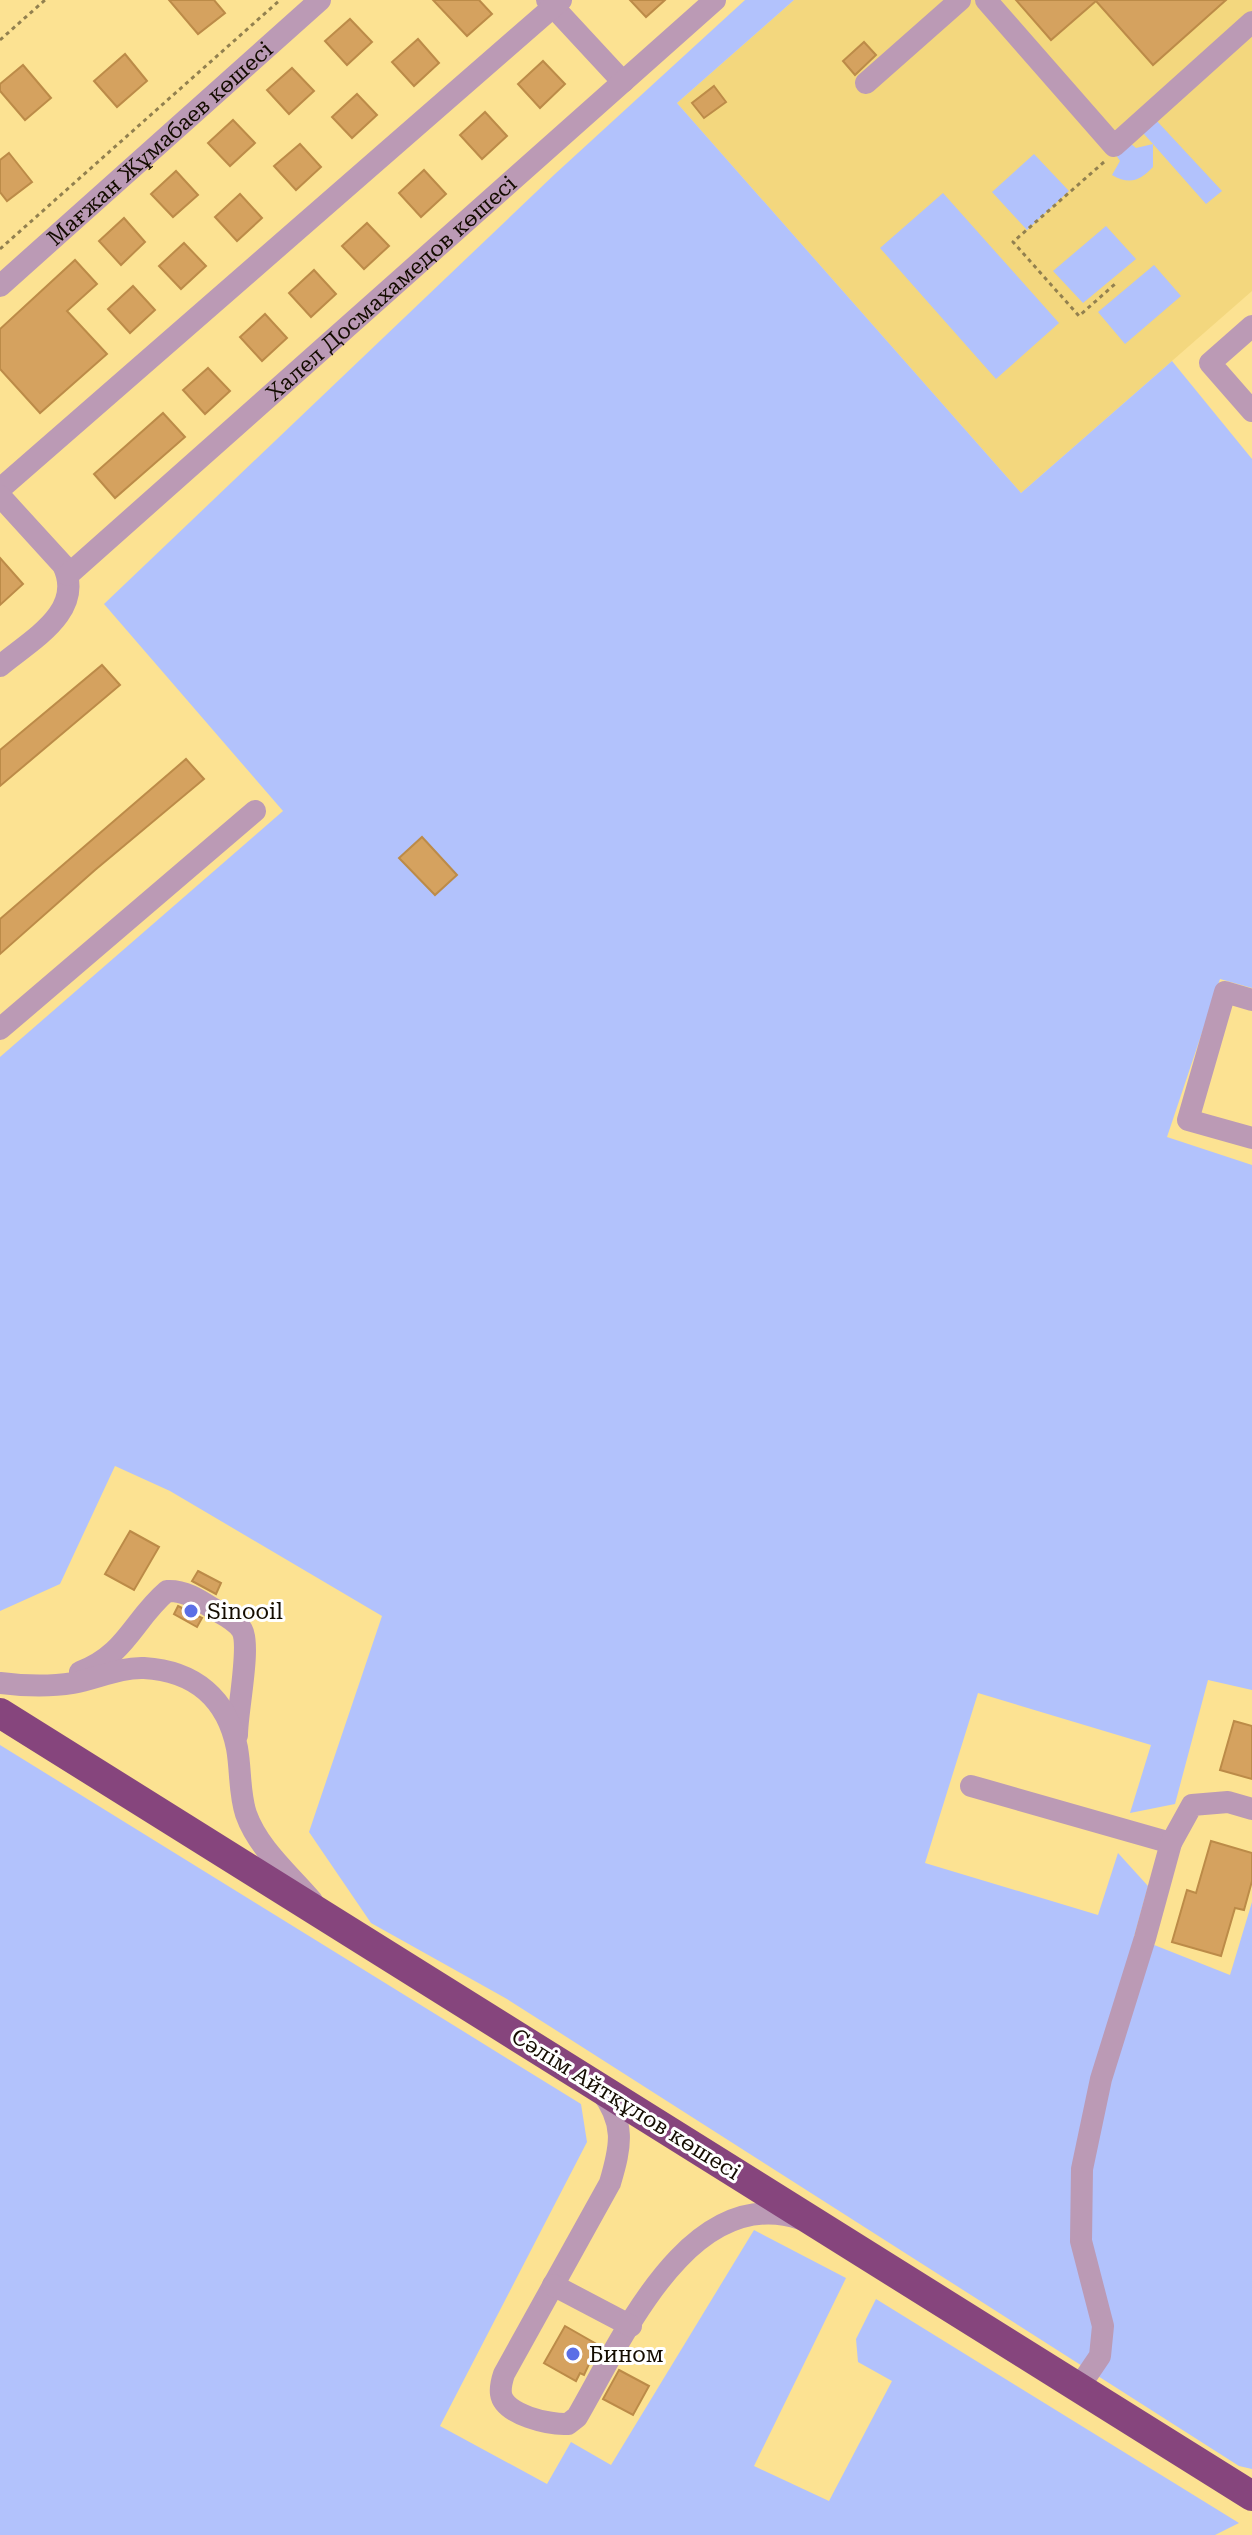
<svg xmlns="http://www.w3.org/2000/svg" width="1252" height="2535" viewBox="0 0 1252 2535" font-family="'Roboto Serif',serif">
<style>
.built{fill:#f3d77e}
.green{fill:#b2c2fc}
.building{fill:#d5a25f;stroke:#bc8b48;stroke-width:2}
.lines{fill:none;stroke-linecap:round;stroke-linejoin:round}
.path{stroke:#92804f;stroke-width:3;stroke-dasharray:4 4;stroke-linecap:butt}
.minor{stroke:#bb9ab5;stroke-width:22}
.highway{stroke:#86457d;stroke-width:30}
.poi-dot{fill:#5b6fe6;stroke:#fff;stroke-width:3}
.labels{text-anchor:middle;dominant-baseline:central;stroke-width:6;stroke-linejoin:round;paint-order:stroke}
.street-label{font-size:22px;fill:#140c00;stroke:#fff}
.poi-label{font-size:22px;fill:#140c00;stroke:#fff;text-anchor:start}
</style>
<rect width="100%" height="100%" fill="#fce292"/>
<path class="built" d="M794,0H1252V291L1021,493L677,103Z"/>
<g class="green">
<path d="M745,0H794L677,103L1021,493L1172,361L1252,459V988L1220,979L1167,1137L1252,1165V1690L1208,1680L1175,1804L1130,1813L1151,1745L978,1693L925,1863L1098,1915L1118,1853L1148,1886L1134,1937L1230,1975L1252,1902V2469L1239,2466L507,1999L371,1923L309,1832L382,1616L170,1491L115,1466L60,1584L0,1611V1057L283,811L104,604L555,174Z"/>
<path d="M1156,120L1222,191L1206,204L1153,144V167C1140,181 1129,185 1112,175L1120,161L1116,155L1130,143L1136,148L1153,144L1143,133Z"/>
<path d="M1034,154L1069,191L1027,230L992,192Z"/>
<path d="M943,193L1059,323L996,379L880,248Z"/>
<path d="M1106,226L1136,259L1083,303L1053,271Z"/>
<path d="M1154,265L1181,296L1125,344L1098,312Z"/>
<path d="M0,1745L581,2104L587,2142L440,2426L547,2484L571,2442L611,2465L754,2230L846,2278L754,2466L829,2501L892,2381L858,2362L856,2339L876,2299L1239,2523L1215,2535H0Z"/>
</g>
<g class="building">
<path d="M169,0H214L225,13L198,34Z"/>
<path d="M433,0H479L492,14L467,36Z"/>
<path d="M630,0H665L646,17Z"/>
<path d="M1016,0H1226L1153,65L1096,1L1051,40Z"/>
<path d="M350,19L372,42L347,65L325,41Z"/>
<path d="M418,39L439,63L414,86L392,62Z"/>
<path d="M864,42L876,55L855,75L843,61Z"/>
<path d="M125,54L147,81L117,107L94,81Z"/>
<path d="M543,61L565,84L540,108L518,84Z"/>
<path d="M23,65L51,98L25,120L0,91V84Z"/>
<path d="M292,68L314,91L289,114L267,90Z"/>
<path d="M714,86L726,102L704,118L692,103Z"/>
<path d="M357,94L377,115L352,138L332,117Z"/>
<path d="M485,112L507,136L482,159L460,135Z"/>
<path d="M233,120L255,143L230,166L208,143Z"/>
<path d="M300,144L321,167L296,190L274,166Z"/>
<path d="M9,153L32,182L7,201L0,192V160Z"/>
<path d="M424,170L446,194L421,217L399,193Z"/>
<path d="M176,171L198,195L173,217L151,194Z"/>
<path d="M240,194L262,218L237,241L215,217Z"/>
<path d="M124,218L145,242L121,265L99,241Z"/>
<path d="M367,223L389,246L364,269L342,246Z"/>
<path d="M184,243L206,266L181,289L159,266Z"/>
<path d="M75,260L97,284L67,311L107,354L40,413L0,369V329Z"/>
<path d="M314,270L336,294L311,317L289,293Z"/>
<path d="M133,286L155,310L130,333L108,309Z"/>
<path d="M265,314L287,338L262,361L240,337Z"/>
<path d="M208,368L230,391L205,414L183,390Z"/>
<path d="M163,413L185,437L115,498L94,474Z"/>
<path d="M0,558L23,584L0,605Z"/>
<path d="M102,665L120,685L0,786V750Z"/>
<path d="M186,759L204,779L95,870L0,954V919Z"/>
<path d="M422,837L457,875L435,895L399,858Z"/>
<path d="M130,1531L159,1547L134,1590L105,1574Z"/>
<path d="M198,1571L221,1583L216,1594L192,1581Z"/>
<path d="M178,1606L202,1618L197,1627L174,1614Z"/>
<path d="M1234,1721L1252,1726V1779L1220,1770Z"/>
<path d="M1211,1841L1252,1853V1881L1244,1910L1235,1908L1221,1956L1172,1942L1187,1890L1196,1893Z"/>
<path d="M565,2326L598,2345L584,2375L580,2373L576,2381L544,2363Z"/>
<path d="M619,2370L649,2386L633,2415L603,2399Z"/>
</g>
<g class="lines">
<g class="path">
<path d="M0,40L45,0"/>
<path d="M1104,162L1013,242L1079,316L1115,284"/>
<path d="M0,249L280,0"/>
</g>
<g class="minor">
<path d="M547,0L623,82"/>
<path d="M986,0L1114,146L1252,22"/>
<path d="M866,83L960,0"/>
<path id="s1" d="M0,286L320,0"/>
<path d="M1252,326L1210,363L1252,411"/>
<path d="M0,489L561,0"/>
<path d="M0,496L63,565C86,611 31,640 0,666"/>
<path id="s2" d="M68,575L715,0"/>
<path d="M1252,1000L1225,992L1188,1120L1252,1138"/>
<path d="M0,1029L255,811"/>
<path d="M80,1672C127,1654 133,1620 167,1591C184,1590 198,1599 212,1608C222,1614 236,1620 242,1630C251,1646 237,1712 237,1735"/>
<path d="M0,1683C24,1686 49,1687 73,1683C96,1679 120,1667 144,1668C194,1671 227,1698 237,1748C241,1770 239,1793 246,1814C258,1848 289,1874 312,1901"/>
<path d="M971,1786L1171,1843"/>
<path d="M600,2090C626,2123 621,2146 610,2183L504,2374C502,2380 500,2387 501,2394C504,2415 550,2425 568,2424L577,2417C621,2342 689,2181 801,2219"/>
<path d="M553,2285L631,2326"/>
<path d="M1079,2387L1100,2356L1103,2326L1081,2241L1082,2169L1101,2079L1145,1938L1171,1843L1192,1805L1228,1802L1252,1809"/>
</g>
<path class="highway" d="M0,1713L1252,2496"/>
</g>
<g class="poi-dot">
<circle cx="191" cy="1611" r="8"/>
<circle cx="573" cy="2354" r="8"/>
</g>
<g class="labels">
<g class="street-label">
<text stroke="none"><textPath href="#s1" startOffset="214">Мағжан Жұмабаев көшесі</textPath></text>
<text stroke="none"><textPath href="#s2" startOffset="432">Халел Досмахамедов көшесі</textPath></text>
<text transform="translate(626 2104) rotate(32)">Сәлім Айтқұлов көшесі</text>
</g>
<g class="poi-label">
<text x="207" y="1611">Sinooil</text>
<text x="589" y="2354">Бином</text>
</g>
</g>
</svg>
